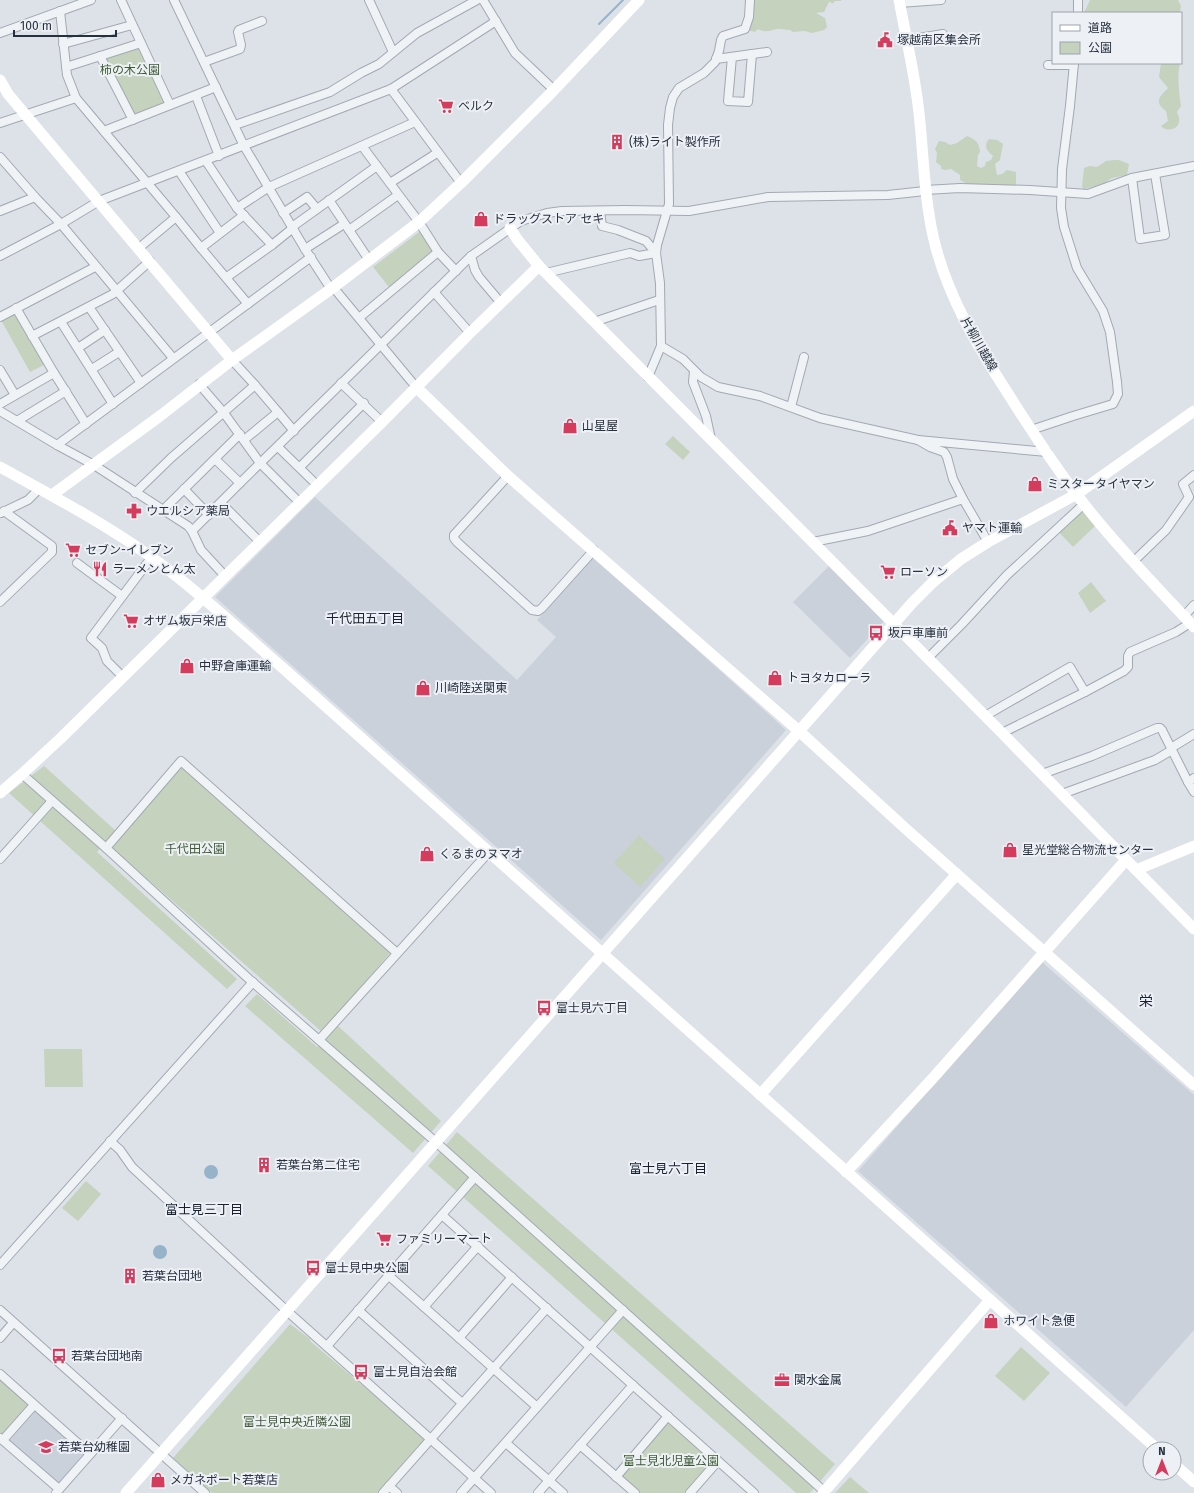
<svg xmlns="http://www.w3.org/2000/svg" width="1194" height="1493" viewBox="0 0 1194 1493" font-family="'Fira Sans','Noto Sans JP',sans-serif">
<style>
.built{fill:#cbd1da}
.green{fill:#c5d2be}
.water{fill:#96b3ca}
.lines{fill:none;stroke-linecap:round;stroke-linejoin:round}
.stream{stroke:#96b3ca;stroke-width:2}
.street-casing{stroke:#a2a9b2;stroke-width:10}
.street{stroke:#f0f3f6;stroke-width:8}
.secondary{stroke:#fff;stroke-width:11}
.labels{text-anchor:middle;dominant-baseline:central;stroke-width:4;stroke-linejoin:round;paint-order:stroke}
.poi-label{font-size:12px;fill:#26313f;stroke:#edf1f5;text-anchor:start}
.park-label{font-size:12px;fill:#3d5b33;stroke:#edf1f5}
.street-label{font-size:12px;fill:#26313f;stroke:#edf1f5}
.neighbourhood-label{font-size:13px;fill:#182230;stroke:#edf1f5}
.quarter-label{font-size:14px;fill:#182230;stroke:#edf1f5}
</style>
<rect width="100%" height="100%" fill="#dde2e8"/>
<g class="built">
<path d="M315,497L517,680L556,637L537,620L593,556L786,730L601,940L215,597Z"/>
<path d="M829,566L884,621L850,658L793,602Z"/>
<path d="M1042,962L1194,1095V1330L1126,1407L858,1171Z"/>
<path d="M34,1409L85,1453L58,1485L7,1440Z"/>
</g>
<g class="green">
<path d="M753,0H841V1H835L832,4L831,2H829L824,12L816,13L825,18L827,27L824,30L812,33L805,31L793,32L790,30C787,30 781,29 777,29C769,31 766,33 758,29L755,32L747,30Z"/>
<path d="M1090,0H1178L1181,6L1180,13H1084Z"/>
<path d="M139,47L165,102L164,104L134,116L105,58Z"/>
<path d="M1161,63H1180C1177,77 1179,92 1181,106L1177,112C1178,115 1180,118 1179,122C1178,130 1166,132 1161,126L1168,121L1166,111C1154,102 1159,97 1168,88L1159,77Z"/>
<path d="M967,136C976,140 979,142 980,152L978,155L977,166L981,168L985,166L986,162L991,160L993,156C987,151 983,146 989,139L997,140L1003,144L1000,160L995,164L997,175L1002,174L1007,170L1016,172V186L991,184L969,185L960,180V175L951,169L946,170L941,169V166L936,162L937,153L935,149L939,141L945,142L950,145L957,143Z"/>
<path d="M1114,160H1119L1129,164L1127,175L1112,178L1103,184L1084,189L1082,187L1084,168L1090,166L1097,167L1106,161Z"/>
<path d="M419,232H421L434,249L389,287L373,267Z"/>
<path d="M14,314H17L46,364L30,372L1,320Z"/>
<path d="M673,436L690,452L683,460L665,444Z"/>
<path d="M1082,509L1096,525L1073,547L1057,530Z"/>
<path d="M1091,582L1106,601L1090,613L1078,593Z"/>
<path d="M181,765L391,952L322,1032L111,847Z"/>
<path d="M44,766L116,831L97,852L237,979L227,989L9,793Z"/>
<path d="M639,835L665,859L640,887L614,863Z"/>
<path d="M257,994L317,1047L337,1025L441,1121L413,1153L245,1006Z"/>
<path d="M44,1049H82L83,1087H45Z"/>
<path d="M457,1132L835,1464L810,1493H796L428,1166Z"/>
<path d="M86,1181L101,1194L78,1221L62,1208Z"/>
<path d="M290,1324L310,1339V1341L426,1439L378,1493H212L173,1458Z"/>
<path d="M1021,1347L1050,1373L1024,1401L995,1376Z"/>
<path d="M0,1374L34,1405L0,1438Z"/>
<path d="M668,1416L718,1461L690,1493H635L616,1477Z"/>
<path d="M850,1477L869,1493H835Z"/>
</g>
<g class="water">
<circle cx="211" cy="1172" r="7"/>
<circle cx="160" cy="1252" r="7"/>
</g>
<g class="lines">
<path class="stream" d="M599,24L623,0"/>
<g class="street-casing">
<g id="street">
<path d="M121,0L170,105"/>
<path d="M174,0L244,146L305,249L331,289"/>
<path d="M369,0L393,52"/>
<path d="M483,0L515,53L554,90"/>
<path d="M899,3L941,0"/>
<path d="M60,11L67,75L76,98L176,217L139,248"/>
<path d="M1078,13V0"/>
<path d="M0,33L91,0"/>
<path d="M907,40L943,34"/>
<path d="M63,44L132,25"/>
<path d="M100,56L133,120"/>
<path d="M732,57L728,101L748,102L752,54"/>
<path d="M716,59L767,52"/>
<path d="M204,62L240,49L241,45L238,32L239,30L262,21"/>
<path d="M1048,65H1074"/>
<path d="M66,67L141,43"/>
<path d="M391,89L461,183"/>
<path d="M196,96L219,156"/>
<path d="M0,123L76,98"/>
<path d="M235,125L330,92L361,73L379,64L417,33L477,0"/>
<path d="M104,131L216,87"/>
<path d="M362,146L419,222L438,252L456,271"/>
<path d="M0,157L35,197L61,224L173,358"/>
<path d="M206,161L237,208L272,245"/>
<path d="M179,171L220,233"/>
<path d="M1132,178L1140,239L1165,235L1155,174"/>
<path d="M390,183L437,153"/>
<path d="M925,190L960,188L1030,190L1088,194L1132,178L1194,166"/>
<path d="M329,200L369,260"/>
<path d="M237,208L269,187L415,122"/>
<path d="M0,211L35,197"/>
<path d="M600,211L602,226L618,230L646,241L656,253"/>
<path d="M283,213L307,197L317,209"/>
<path d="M244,215L201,248L248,304"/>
<path d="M176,217L201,248"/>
<path d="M292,227L377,166"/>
<path d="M349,230L398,195"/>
<path d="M305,249L344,224"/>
<path d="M0,256L61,224L99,201L391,89L496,21"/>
<path d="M471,256L475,270L479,277L501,303"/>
<path d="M546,273L630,253L639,256L656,253"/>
<path d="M227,277L272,245L293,228"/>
<path d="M333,287L416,387"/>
<path d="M434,292L470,333"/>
<path d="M89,307L141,383"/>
<path d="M16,308L54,373L86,424"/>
<path d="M0,317L95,267"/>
<path d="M359,318L438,252"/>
<path d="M61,322L113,404"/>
<path d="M594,322L659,300"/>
<path d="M32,336L113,294L150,261"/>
<path d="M661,346L683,359L701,377L718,387L760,396L820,418L918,440"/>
<path d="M78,348L105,330"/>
<path d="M92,369L119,352"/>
<path d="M0,370L15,395"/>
<path d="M694,371L693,382L706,416L711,439"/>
<path d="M648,377L661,346L660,283L656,253L657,245L669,204L668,125L670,108L673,97L679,88L704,73L715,62L719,51L721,40L723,36L745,29L749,17L750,0"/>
<path d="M341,383L382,422"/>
<path d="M199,384L224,413L260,463L299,502"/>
<path d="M255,385L278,412"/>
<path d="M0,404L54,373"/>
<path d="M791,407L804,357"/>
<path d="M0,411L57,445L94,465L188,526L192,531L201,550L225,576"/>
<path d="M17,421L66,391"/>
<path d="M1031,430L1073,416L1113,404L1118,394L1117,382L1110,332L1103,311L1077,268L1064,227L1061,208L1062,169L1070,106L1074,63"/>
<path d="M244,440L278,412L294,431"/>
<path d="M57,445L311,257"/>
<path d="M278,447L317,485"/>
<path d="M215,459L240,483L471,256L521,221L547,213L562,211L625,210L689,211L768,197L888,195L925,191"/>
<path d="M300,467L364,403"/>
<path d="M508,476L454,535V538L457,542L532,610L538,611L542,608L594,550"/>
<path d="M184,489L209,515"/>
<path d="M135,493L171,458L255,385L232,360"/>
<path d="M963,499L953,479L947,457L944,452L930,447L918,440L1047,452"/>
<path d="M221,503L260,542"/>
<path d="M163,510L240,434"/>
<path d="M1,513L28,500L39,489"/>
<path d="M192,531L240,483"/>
<path d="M813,542L868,531L963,499L988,542"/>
<path d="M1133,562L1166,530L1189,497L1183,484L1194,475"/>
<path d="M77,563L122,596"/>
<path d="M0,602L52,552V546L4,511"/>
<path d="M1184,616L1194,605"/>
<path d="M928,658L962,624L1007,575L1084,504"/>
<path d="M123,677L107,661L102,648L91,638L151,558"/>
<path d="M1085,692L1124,671L1128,667V656L1130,652L1176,632L1190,623"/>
<path d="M985,716L1070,667L1085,692L1002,733"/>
<path d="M1171,748L1194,734"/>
<path d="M1172,750L1188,782"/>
<path d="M22,774L106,848L249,979L437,1143L826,1493"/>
<path d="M1042,774L1092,756L1157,728H1160L1162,730L1172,750L1155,760L1062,794"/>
<path d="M1194,778L1188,782L1194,792"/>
<path d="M106,848L181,761L397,953"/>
<path d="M0,859L52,801"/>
<path d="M319,1040L489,852"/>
<path d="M110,1141L120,1150L132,1167L287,1311L491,1493"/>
<path d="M442,1215L754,1493"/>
<path d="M0,1265L253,982"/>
<path d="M388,1275L537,1407"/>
<path d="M424,1307L478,1246"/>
<path d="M0,1310L205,1493"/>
<path d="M358,1310L462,1403"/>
<path d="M0,1338L13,1323"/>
<path d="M459,1338L512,1277"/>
<path d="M327,1346L475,1177"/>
<path d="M0,1374L90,1454"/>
<path d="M0,1438L59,1489"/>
<path d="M3,1440L34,1405"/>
<path d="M506,1443L563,1493"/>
<path d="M580,1445L635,1493"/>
<path d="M616,1477L668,1416"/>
<path d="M389,1486L397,1493"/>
<path d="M56,1493L122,1418"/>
<path d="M383,1493L547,1308"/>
<path d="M461,1493L623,1310"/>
<path d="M538,1493L633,1385"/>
<path d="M690,1493L718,1461"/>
</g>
</g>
<use href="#street" class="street"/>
<g class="secondary">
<path d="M899,0C906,38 915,75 919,113C924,158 924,203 936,248C950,300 978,347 1007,392C1031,430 1056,469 1084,504C1118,548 1157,587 1194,627"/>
<path d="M0,80L8,94L232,360"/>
<path d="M510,228L517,239L539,266L1002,733L1194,929"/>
<path d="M416,387L508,476L799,731L906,829L1194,1085"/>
<path d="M0,467C49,494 100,521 147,554C195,588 239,630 284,669L1157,1449"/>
<path d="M52,495L160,416L232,360L331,289L419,222L461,183L554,90L639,0"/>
<path d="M0,793L22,774L61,738L382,422L470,333L539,266"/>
<path d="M1136,870L1194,846"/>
<path d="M760,1095L957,874"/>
<path d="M846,1172L933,1078L1126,860"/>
<path d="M1174,1464L1194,1482"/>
<path d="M126,1493L913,602L932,583L961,559L988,542L1077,494L1194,411"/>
<path d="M823,1493L990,1300"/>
</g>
</g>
<defs>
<g id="civic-bare" transform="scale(1.2)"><path d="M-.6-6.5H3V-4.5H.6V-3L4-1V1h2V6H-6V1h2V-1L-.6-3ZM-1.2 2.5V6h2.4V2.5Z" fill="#d43b5d" stroke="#edf1f5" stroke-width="2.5" paint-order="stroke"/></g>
<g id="supermarket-bare" transform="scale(1.2)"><path d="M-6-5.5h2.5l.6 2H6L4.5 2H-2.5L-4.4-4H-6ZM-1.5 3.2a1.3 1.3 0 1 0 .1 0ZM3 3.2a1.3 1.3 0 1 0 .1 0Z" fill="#d43b5d" stroke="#edf1f5" stroke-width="2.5" paint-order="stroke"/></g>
<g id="building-bare" transform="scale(1.2)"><path d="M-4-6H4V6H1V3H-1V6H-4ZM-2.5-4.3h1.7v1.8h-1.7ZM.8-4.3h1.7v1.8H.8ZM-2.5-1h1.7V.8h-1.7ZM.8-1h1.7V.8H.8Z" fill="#d43b5d" stroke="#edf1f5" stroke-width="2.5" paint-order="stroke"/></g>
<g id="shop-bare" transform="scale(1.2)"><path d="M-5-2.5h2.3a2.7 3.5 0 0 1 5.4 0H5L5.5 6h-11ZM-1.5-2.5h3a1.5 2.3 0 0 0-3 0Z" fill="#d43b5d" stroke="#edf1f5" stroke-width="2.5" paint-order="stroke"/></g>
<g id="pharmacy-bare" transform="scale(1.2)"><path d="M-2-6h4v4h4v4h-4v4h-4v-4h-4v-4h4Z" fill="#d43b5d" stroke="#edf1f5" stroke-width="2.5" paint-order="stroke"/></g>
<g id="restaurant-bare" transform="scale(1.2)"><path d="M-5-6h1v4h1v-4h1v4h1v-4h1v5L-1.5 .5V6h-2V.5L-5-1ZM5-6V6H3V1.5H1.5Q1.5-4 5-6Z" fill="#d43b5d" stroke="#edf1f5" stroke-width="2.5" paint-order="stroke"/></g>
<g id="bus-bare" transform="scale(1.2)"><path d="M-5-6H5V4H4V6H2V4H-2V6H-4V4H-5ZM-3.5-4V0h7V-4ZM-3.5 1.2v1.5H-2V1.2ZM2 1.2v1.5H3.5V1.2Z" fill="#d43b5d" stroke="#edf1f5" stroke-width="2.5" paint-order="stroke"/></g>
<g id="office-bare" transform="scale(1.2)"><path d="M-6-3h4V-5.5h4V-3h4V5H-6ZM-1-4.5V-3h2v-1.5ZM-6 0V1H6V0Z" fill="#d43b5d" stroke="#edf1f5" stroke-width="2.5" paint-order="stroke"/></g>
<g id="school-bare" transform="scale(1.2)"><path d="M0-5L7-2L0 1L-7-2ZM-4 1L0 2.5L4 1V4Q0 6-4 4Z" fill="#d43b5d" stroke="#edf1f5" stroke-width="2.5" paint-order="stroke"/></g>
</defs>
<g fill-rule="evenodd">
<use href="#civic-bare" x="885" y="40"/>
<use href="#supermarket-bare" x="446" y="106"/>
<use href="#building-bare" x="617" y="142"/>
<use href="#shop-bare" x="481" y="219"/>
<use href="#shop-bare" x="570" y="426"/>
<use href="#shop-bare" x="1035" y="484"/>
<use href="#pharmacy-bare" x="134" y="511"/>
<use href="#civic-bare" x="950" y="528"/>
<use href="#supermarket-bare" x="73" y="550"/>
<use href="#restaurant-bare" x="100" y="569"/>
<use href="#supermarket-bare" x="888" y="572"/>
<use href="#supermarket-bare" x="131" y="621"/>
<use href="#bus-bare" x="876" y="633"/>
<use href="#shop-bare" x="187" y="666"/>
<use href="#shop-bare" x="775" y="678"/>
<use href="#shop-bare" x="423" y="688"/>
<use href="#shop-bare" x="1010" y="850"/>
<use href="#shop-bare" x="427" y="854"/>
<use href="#bus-bare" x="544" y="1008"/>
<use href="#building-bare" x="264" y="1165"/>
<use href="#supermarket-bare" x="384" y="1239"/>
<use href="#bus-bare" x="313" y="1268"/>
<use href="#building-bare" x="130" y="1276"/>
<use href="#shop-bare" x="991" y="1321"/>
<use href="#bus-bare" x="59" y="1356"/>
<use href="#bus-bare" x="361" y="1372"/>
<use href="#office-bare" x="782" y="1380"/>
<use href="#school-bare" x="46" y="1447"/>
<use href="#shop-bare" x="158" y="1480"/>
</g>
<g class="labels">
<g class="poi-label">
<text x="897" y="40">塚越南区集会所</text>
<text x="458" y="106">ベルク</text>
<text x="629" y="142">(株)ライト製作所</text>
<text x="493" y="219">ドラッグストア セキ</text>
<text x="582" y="426">山星屋</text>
<text x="1047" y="484">ミスタータイヤマン</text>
<text x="146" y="511">ウエルシア薬局</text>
<text x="962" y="528">ヤマト運輸</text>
<text x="85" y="550">セブン-イレブン</text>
<text x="112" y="569">ラーメンとん太</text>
<text x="900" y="572">ローソン</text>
<text x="143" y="621">オザム坂戸栄店</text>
<text x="888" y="633">坂戸車庫前</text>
<text x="199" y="666">中野倉庫運輸</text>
<text x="787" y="678">トヨタカローラ</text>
<text x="435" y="688">川崎陸送関東</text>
<text x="1022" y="850">星光堂総合物流センター</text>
<text x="439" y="854">くるまのヌマオ</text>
<text x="556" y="1008">富士見六丁目</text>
<text x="276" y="1165">若葉台第二住宅</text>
<text x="396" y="1239">ファミリーマート</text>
<text x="325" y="1268">富士見中央公園</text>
<text x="142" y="1276">若葉台団地</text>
<text x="1003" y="1321">ホワイト急便</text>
<text x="71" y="1356">若葉台団地南</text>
<text x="373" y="1372">富士見自治会館</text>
<text x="794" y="1380">関水金属</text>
<text x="58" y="1447">若葉台幼稚園</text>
<text x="170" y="1480">メガネポート若葉店</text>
</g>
<g class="park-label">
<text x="130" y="70">柿の木公園</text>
<text x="195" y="849">千代田公園</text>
<text x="297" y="1422">富士見中央近隣公園</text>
<text x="671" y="1461">富士見北児童公園</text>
</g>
<g class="street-label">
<text transform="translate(979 344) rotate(60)">片柳川越線</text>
</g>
<g class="neighbourhood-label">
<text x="365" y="618">千代田五丁目</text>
<text x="668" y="1168">富士見六丁目</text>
<text x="204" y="1209">富士見三丁目</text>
</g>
<g class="quarter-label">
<text x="1146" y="1001">栄</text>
</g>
</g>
<rect x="1052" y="12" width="130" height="52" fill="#edf1f5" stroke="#9da4ac"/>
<rect x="1060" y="25" width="20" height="6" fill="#ffffff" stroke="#9da4ac"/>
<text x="1088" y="32" font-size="12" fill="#26313f">道路</text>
<rect x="1060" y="42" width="20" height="12" fill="#c5d2be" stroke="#9da4ac"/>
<text x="1088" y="52" font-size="12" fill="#26313f">公園</text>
<g transform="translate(1162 1461)"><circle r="19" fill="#edf1f5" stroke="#9da4ac"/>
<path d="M0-3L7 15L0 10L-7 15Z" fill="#d43b5d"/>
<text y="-6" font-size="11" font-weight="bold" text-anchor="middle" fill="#26313f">N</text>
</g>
<path d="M14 30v6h102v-6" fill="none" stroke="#26313f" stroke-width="2"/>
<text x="20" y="30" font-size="12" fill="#26313f" stroke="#edf1f5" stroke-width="3" paint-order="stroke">100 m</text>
</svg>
